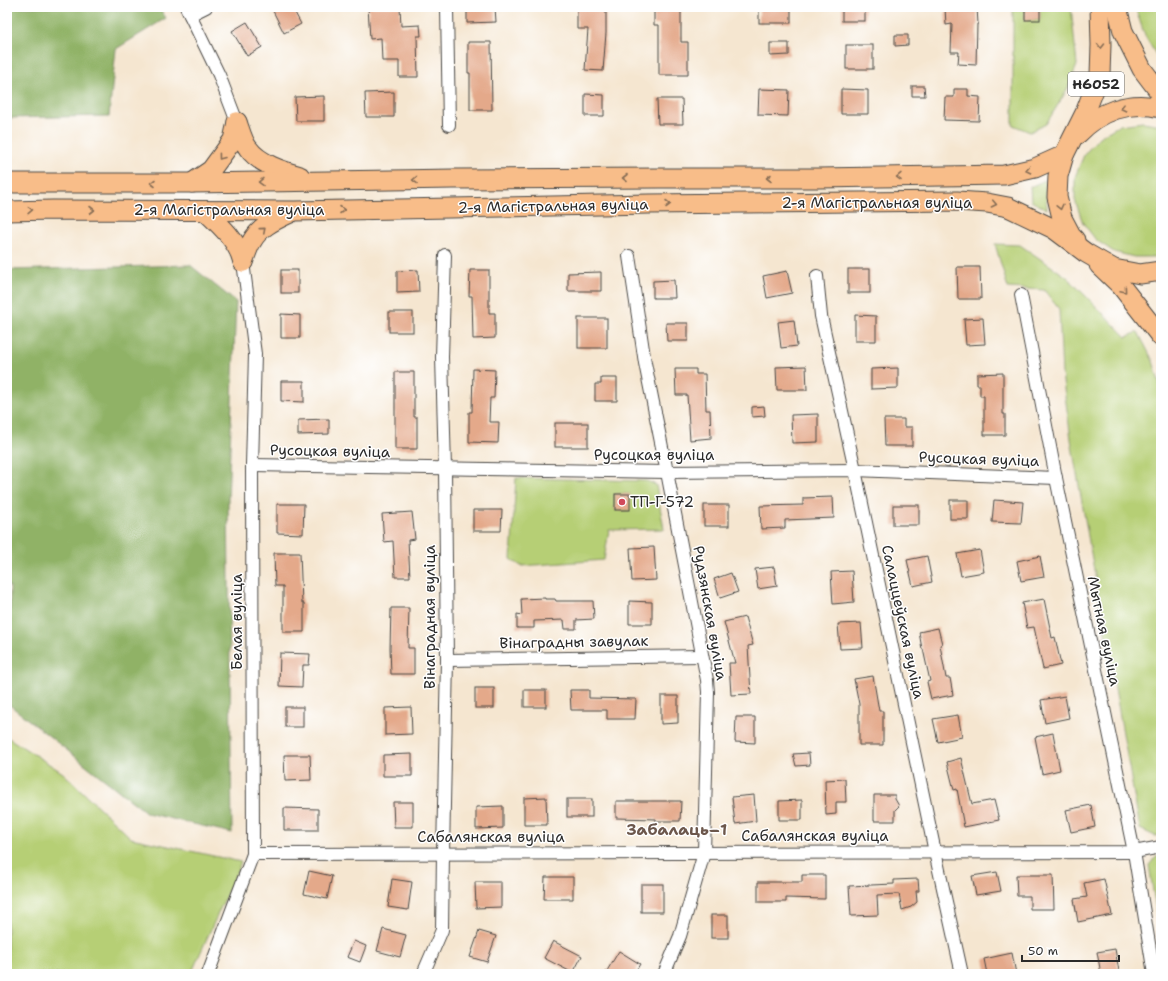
<svg xmlns="http://www.w3.org/2000/svg" width="1168" height="981" viewBox="0 0 1168 981" font-family="'Shantell Sans',sans-serif">
<style>
.green{fill:#b6cf75;stroke:#707d50;fill-rule:evenodd}
.forest{fill:#90b266;stroke:#5e6e48}
.building{fill:#e4a98a}
.lines{fill:none;stroke-linecap:round;stroke-linejoin:round}
.minor-casing{stroke:#494744;stroke-width:14}
.primary-casing{stroke:#494744;stroke-width:21}
.minor{stroke:#fff;stroke-width:12}
.primary{stroke:#f8bd89;stroke-width:19}
.oneway{stroke:#876d55}
.poi-dot{fill:#d1495b;stroke:#fff;stroke-width:1.5}
.labels{text-anchor:middle;dominant-baseline:central;stroke-width:3;stroke-linejoin:round;paint-order:stroke}
.shield{fill:#fff;stroke:#6b6b6b;stroke-width:1}
.shield-label{font-size:14px;font-weight:bold;fill:#2b2b2b}
.street-label{font-size:15px;fill:#2b2b2b;stroke:#fff}
.poi-label{font-size:15px;fill:#2b2b2b;stroke:#fff;text-anchor:start}
.neighbourhood-label{font-size:16px;font-weight:bold;fill:#6c574c;stroke:#fff}
</style>
<rect width="100%" height="100%" fill="#fff"/>
<filter id="ink" filterUnits="userSpaceOnUse"><feTurbulence type="fractalNoise" baseFrequency=".025" numOctaves="2"/><feDisplacementMap in="SourceGraphic" scale="8" xChannelSelector="R" yChannelSelector="G"/><feConvolveMatrix kernelMatrix="1 2 1 2 8 2 1 2 1" color-interpolation-filters="sRGB"/></filter>
<filter id="wash" filterUnits="userSpaceOnUse"><feTurbulence type="fractalNoise" baseFrequency=".012" numOctaves="4" result="noise"/><feDisplacementMap in="SourceGraphic" scale="16" xChannelSelector="R" yChannelSelector="G"/><feGaussianBlur stdDeviation="0.9" result="paint"/><feColorMatrix in="noise" values="0 0 0 0 0 0 0 0 0 0 0 0 0 0 0 0 0 1.4 0 .05"/><feComposite in="paint" operator="in"/></filter>
<g filter="url(#wash)">
<rect width="100%" height="100%" fill="#f5e6d0"/>
<g class="green">
<path d="M1013,7H1025V20H1040V7H1071L1077,65L1067,90L1046,124L1030,132L1013,125Z"/>
<path d="M1135,7H1161V63L1145,36Z"/>
<path d="M1143,122L1161,125V255L1155,257H1134L1114,252L1096,240L1083,223L1075,200V177L1084,155L1099,137L1120,125Z"/>
<path d="M1045,180L1047,209L1031,201L1030,187Z"/>
<path d="M995,244L1020,245L1067,277L1126,337L1138,332L1153,361L1161,389V835L1155,836L1140,829L1072,446L1062,374L1059,309L1044,290L1008,288Z"/>
<path d="M516,478L647,481L656,485L664,529L609,530L604,560L521,566L511,559ZM615,494H630L629,510H615Z"/>
<path d="M7,737L63,773L131,838L241,862L191,974H7Z"/>
<path d="M1161,856V942L1149,865L1156,857Z"/>
</g>
<g class="forest">
<path d="M7,7H159L166,18L116,49L109,116L7,118Z"/>
<path d="M190,265L236,302L228,500L232,833L147,813L7,703V610H10V586H7V270Z"/>
</g>
<g id="blocks">
<g class="building">
<path d="M271,7H292L301,24L284,33Z"/>
<path d="M368,7H400L401,26L420,25L421,36H417L418,77H399V61H382L381,38L370,39Z"/>
<path d="M467,7H495L496,22L467,23Z"/>
<path d="M577,7H606V33L603,71L585,70L588,29H577Z"/>
<path d="M654,7H681V42H688V75H659V25H654Z"/>
<rect x="759" y="7" width="32" height="16"/>
<rect x="842" y="7" width="23" height="14"/>
<path d="M977,7L978,24H977L976,65L958,64L959,52H951L952,24L946,25L945,8Z"/>
<rect x="1025" y="7" width="15" height="13"/>
<path d="M247,22L262,47L247,56L232,31Z"/>
<path d="M895,35H908V45L895,46Z"/>
<path d="M468,42H491L492,110H470V73H468Z"/>
<path d="M770,43H789V55L770,56Z"/>
<rect x="846" y="45" width="27" height="24"/>
<path d="M912,86H924L925,96H912Z"/>
<path d="M759,89L789,90L788,116L758,115Z"/>
<path d="M841,89L868,90V114H841Z"/>
<path d="M954,89H968V96L980,97L979,121L944,120L945,97H954Z"/>
<path d="M394,92V117H366L365,93Z"/>
<path d="M585,94L604,95V116H585Z"/>
<path d="M324,96V121H296L295,97Z"/>
<path d="M657,99H682L683,124H658Z"/>
<path d="M957,267H980L981,299H958Z"/>
<rect x="848" y="269" width="22" height="24"/>
<rect x="281" y="270" width="17" height="23"/>
<path d="M418,270L419,292L397,293V271Z"/>
<path d="M470,270H489V313H495V338L473,339L472,296H469Z"/>
<path d="M787,271L792,293L767,298L763,276Z"/>
<path d="M601,272V291H568V273Z"/>
<path d="M674,280L675,298H653V281Z"/>
<rect x="389" y="312" width="24" height="20"/>
<path d="M281,314L300,315V338H281Z"/>
<path d="M855,315L876,316V341H855Z"/>
<rect x="578" y="318" width="29" height="30"/>
<path d="M983,318L985,344L966,345L964,319Z"/>
<path d="M794,320L797,346L781,348L778,322Z"/>
<path d="M666,323H688V341H667Z"/>
<path d="M806,366L807,390H777L776,367Z"/>
<path d="M898,368V388L871,389V369Z"/>
<path d="M473,369L495,370L494,398H490L489,422H499L498,443L469,442V412H472Z"/>
<path d="M675,369H696V374H705L706,410H710L711,438L690,440L687,395H676Z"/>
<path d="M395,372H414V417H417V449H395Z"/>
<path d="M1003,373V414H1005V435H984V396H980V385H977V374Z"/>
<path d="M601,378H617V401H595V384H601Z"/>
<path d="M281,381H304V402L281,401Z"/>
<path d="M764,406L765,416L752,417V407Z"/>
<path d="M818,414V442L792,443L791,415Z"/>
<path d="M329,419V434L298,435V420Z"/>
<path d="M884,419H904V427H912V446H885Z"/>
<rect x="555" y="423" width="33" height="24"/>
<rect x="615" y="494" width="15" height="16"/>
<path d="M833,497L834,518L785,520V528L761,529L760,506L803,505V498Z"/>
<rect x="950" y="500" width="18" height="19"/>
<path d="M994,500L1023,502L1021,523L992,522Z"/>
<path d="M277,504H304L303,534L277,533Z"/>
<rect x="704" y="505" width="25" height="21"/>
<rect x="893" y="505" width="26" height="20"/>
<path d="M473,510H502L501,531H473Z"/>
<path d="M412,512L415,539L408,540L410,577H395L393,541L384,542L382,514Z"/>
<path d="M654,547L656,580L632,581L630,548Z"/>
<path d="M980,550L984,572L961,576L957,554Z"/>
<path d="M274,553H300L302,603H304V632H283V586H275Z"/>
<path d="M927,556L932,582L913,586L907,560Z"/>
<path d="M1040,556L1044,577L1021,581L1017,561Z"/>
<path d="M774,567L777,586L758,589L755,569Z"/>
<path d="M852,571L854,602L833,604L831,572Z"/>
<path d="M731,573L738,592L720,598L714,579Z"/>
<path d="M545,598V599H555L556,601H593L594,619L576,620V629H565L564,620L534,621V628H517V614L522,615L521,599Z"/>
<path d="M1044,599L1052,638L1055,637L1061,665L1043,669L1034,627L1027,628L1022,603Z"/>
<path d="M629,601L652,602V624H629Z"/>
<path d="M391,608H409L408,648H414V674H391L390,648Z"/>
<path d="M745,617L753,645L748,646L751,694L731,695L729,663H735L724,622Z"/>
<path d="M861,623L863,648L840,649L838,624Z"/>
<path d="M938,628L942,644L940,645L946,678H950L953,695L931,699L927,682L930,681L923,649H922L919,632Z"/>
<path d="M280,653L310,654L309,665H303L302,687L279,686Z"/>
<path d="M873,676L879,711H883V745H859V704L854,679Z"/>
<rect x="475" y="688" width="19" height="20"/>
<rect x="524" y="690" width="22" height="17"/>
<path d="M570,690H589V698L636,699L635,719H607V710H571Z"/>
<path d="M661,696H678V723L661,724Z"/>
<path d="M1065,696L1069,718L1045,723L1041,700Z"/>
<rect x="285" y="707" width="18" height="20"/>
<path d="M411,707L412,734L385,735V708Z"/>
<path d="M958,715L962,737L938,742L933,719Z"/>
<path d="M736,717H755V743L735,742Z"/>
<path d="M1053,733L1060,770L1042,774L1035,737Z"/>
<path d="M809,753L810,765L796,766L793,754Z"/>
<path d="M412,754V776H383V755Z"/>
<path d="M284,755H310L311,780L285,781Z"/>
<path d="M961,758L972,804L994,800L999,820L964,827L957,789L954,790L947,762Z"/>
<path d="M845,779L846,802H836V814L826,815L825,780Z"/>
<path d="M754,795L756,821L735,824L732,797Z"/>
<path d="M874,795H895V799L899,806L895,810V821H874Z"/>
<path d="M546,797L547,825H524V798Z"/>
<rect x="567" y="799" width="25" height="18"/>
<path d="M802,800V820H779V801Z"/>
<path d="M616,801H681L680,821H656V819L616,818Z"/>
<path d="M393,802H413V827H394Z"/>
<path d="M1091,805L1095,827L1071,832L1066,810Z"/>
<path d="M503,806V828L476,829V807Z"/>
<path d="M284,808L318,809V830H284Z"/>
<path d="M309,871L332,876L327,899L304,894Z"/>
<path d="M997,872L1001,891L976,895L972,876Z"/>
<path d="M802,875H825V899L786,898V902H758V882H802Z"/>
<path d="M1016,875H1053L1054,909H1030V896H1017Z"/>
<path d="M545,877H573V899H544Z"/>
<path d="M392,879L412,882L408,910L388,907Z"/>
<path d="M918,879L919,891H916L917,902L911,907L902,910L899,894L877,895L878,915L851,916L849,886L894,884V880Z"/>
<path d="M1104,879L1112,915L1078,922L1074,899L1087,897L1084,883Z"/>
<path d="M475,882H501V907L476,908Z"/>
<rect x="641" y="884" width="22" height="28"/>
<rect x="711" y="915" width="17" height="23"/>
<path d="M383,929L406,935L400,957L377,951Z"/>
<path d="M479,931L496,936L487,962L470,957Z"/>
<path d="M354,941L366,946L360,962L347,957Z"/>
<path d="M553,941L582,956L573,973L544,958Z"/>
<path d="M1115,949L1119,971L1101,974L1097,952Z"/>
<path d="M619,951L640,964L634,974H605Z"/>
<path d="M1012,953L1016,974H987L984,959Z"/>
</g>
</g>
</g>
<g filter="url(#ink)">
<use href="#blocks" fill-opacity="0" stroke="#494744" stroke-width="1"/>
<g class="lines">
<g class="minor-casing">
<g id="minor">
<path d="M186,7L219,75L237,122"/>
<path d="M447,7L449,125"/>
<path d="M190,15L206,7"/>
<path d="M629,256L645,363L667,472L707,680L708,692L704,853L680,936L664,974"/>
<path d="M817,276L821,316L855,470L935,852L962,974"/>
<path d="M1021,295L1056,478L1134,852L1154,974"/>
<path d="M252,465L667,472L855,470L1056,478"/>
<path d="M447,660L702,656"/>
<path d="M253,854L1134,852L1161,847"/>
<path d="M208,974L253,854L252,465L255,354L243,262"/>
<path d="M423,974L442,930L443,853L447,660L445,469L442,357L445,255"/>
</g>
</g>
<g class="primary-casing">
<g id="primary">
<path d="M1117,7L1123,31L1142,69L1161,94"/>
<path d="M237,122C240,130 243,142 248,148C259,164 283,171 300,176"/>
<path d="M1078,134C1100,111 1129,100 1161,108"/>
<path d="M7,183H192L454,179L660,178H819L1004,175L1035,168L1064,155"/>
<path d="M192,183L211,170L233,140L237,122"/>
<path d="M7,211L53,210L295,211L649,204L957,201L987,203L1008,207L1054,229L1086,253L1114,269L1140,274L1161,271"/>
<path d="M205,211C220,225 238,241 243,262"/>
<path d="M1075,240L1072,237L1062,218L1057,197L1058,176L1064,155L1085,113L1100,74L1101,45L1100,7"/>
<path d="M243,262C246,255 248,247 252,241C260,226 278,219 292,212"/>
<path d="M1099,265L1121,286L1161,337"/>
</g>
</g>
<use href="#minor" class="minor"/>
<use href="#primary" class="primary"/>
</g>
<defs><path id="oneway-chevron" d="M-2-3.5L2.5 0L-2 3.5" fill="none" stroke-width="1.6" stroke-linecap="round" stroke-linejoin="round"/></defs>
<g class="oneway">
<use href="#oneway-chevron" transform="translate(1101 46) rotate(91)"/>
<use href="#oneway-chevron" transform="translate(1123 108) rotate(166)"/>
<use href="#oneway-chevron" transform="translate(221 157) rotate(127)"/>
<use href="#oneway-chevron" transform="translate(1028 170) rotate(167)"/>
<use href="#oneway-chevron" transform="translate(899 177) rotate(179)"/>
<use href="#oneway-chevron" transform="translate(625 178) rotate(180)"/>
<use href="#oneway-chevron" transform="translate(769 178) rotate(-180)"/>
<use href="#oneway-chevron" transform="translate(415 180) rotate(179)"/>
<use href="#oneway-chevron" transform="translate(261 182) rotate(179)"/>
<use href="#oneway-chevron" transform="translate(153 183) rotate(-180)"/>
<use href="#oneway-chevron" transform="translate(668 204)"/>
<use href="#oneway-chevron" transform="translate(994 204) rotate(12)"/>
<use href="#oneway-chevron" transform="translate(1060 207) rotate(77)"/>
<use href="#oneway-chevron" transform="translate(30 210) rotate(-1)"/>
<use href="#oneway-chevron" transform="translate(92 210)"/>
<use href="#oneway-chevron" transform="translate(342 210)"/>
<use href="#oneway-chevron" transform="translate(263 230) rotate(-41)"/>
<use href="#oneway-chevron" transform="translate(1124 290) rotate(50)"/>
</g>
</g>
<circle class="poi-dot" cx="622" cy="502" r="4"/>
<g class="labels">
<rect class="shield" x="1068" y="72" width="56" height="24" rx="3"/>
<g class="shield-label">
<text x="1096" y="84">Н6052</text>
</g>
<g class="street-label">
<text x="877" y="203">2-я Магістральная вуліца</text>
<text transform="translate(553 206) rotate(-1)">2-я Магістральная вуліца</text>
<text x="229" y="210">2-я Магістральная вуліца</text>
<text transform="translate(330 451) rotate(1)">Русоцкая вуліца</text>
<text x="654" y="455">Русоцкая вуліца</text>
<text transform="translate(979 459) rotate(2)">Русоцкая вуліца</text>
<text transform="translate(710 613) rotate(80)">Рудзянская вуліца</text>
<text transform="translate(430 617) rotate(-90)">Вінаградная вуліца</text>
<text transform="translate(237 622) rotate(-90)">Белая вуліца</text>
<text transform="translate(903 622) rotate(78)">Салаццеўская вуліца</text>
<text transform="translate(1104 631) rotate(78)">Мытная вуліца</text>
<text transform="translate(574 642) rotate(-1)">Вінаградны завулак</text>
<text x="815" y="836">Сабалянская вуліца</text>
<text x="491" y="837">Сабалянская вуліца</text>
</g>
<g class="poi-label">
<text x="630" y="502">ТП-Г-572</text>
</g>
<g class="neighbourhood-label">
<text x="677" y="829">Забалаць–1</text>
</g>
</g>
<rect width="1168" height="981" fill="none" stroke="#fff" stroke-width="24"/>
<path d="M1022 955v6h97v-6" fill="none" stroke="#2b2b2b" stroke-width="2"/>
<text x="1028" y="955" font-size="12" fill="#2b2b2b" stroke="#ffffff" stroke-width="3" paint-order="stroke">50 m</text>
</svg>
